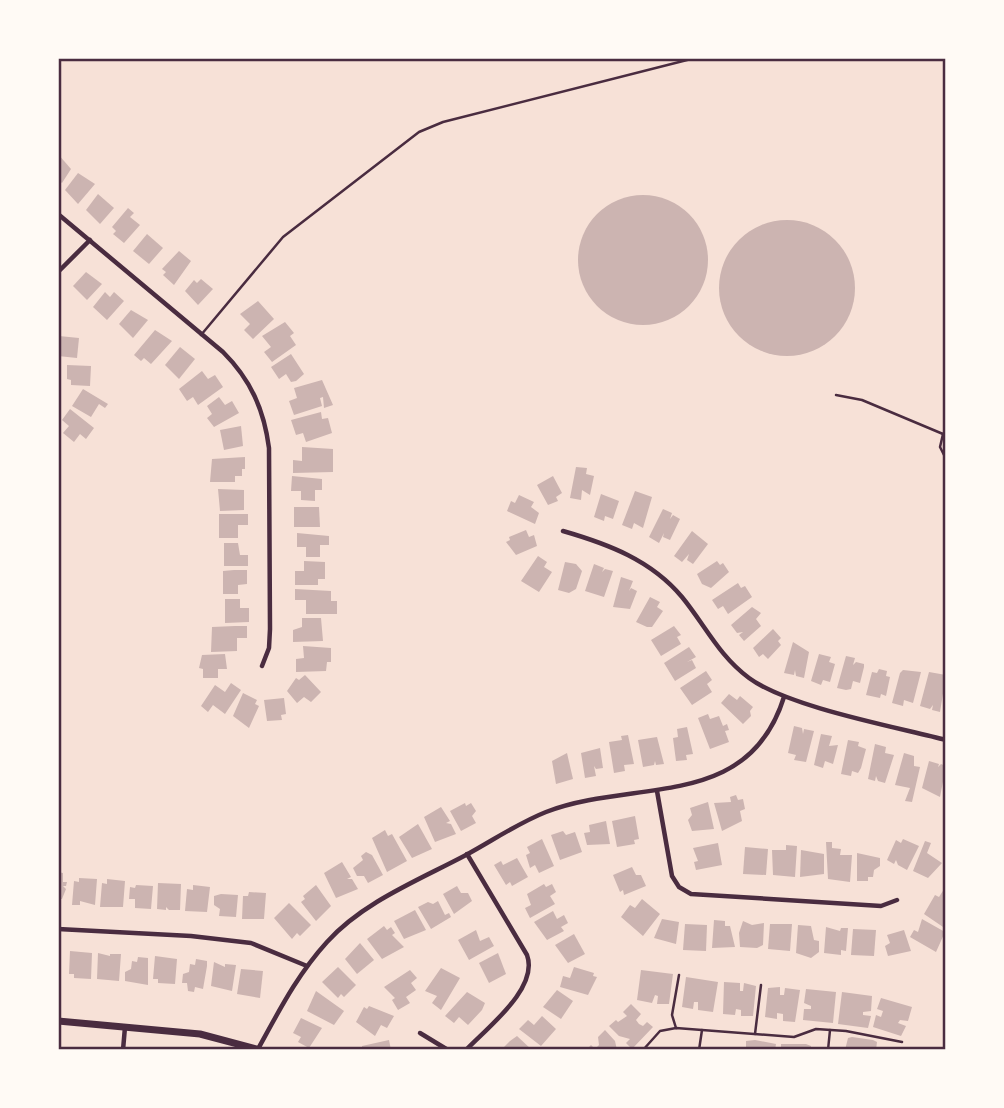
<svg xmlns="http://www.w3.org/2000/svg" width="1004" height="1108" viewBox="0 0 1004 1108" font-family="Manrope,sans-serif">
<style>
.building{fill:#ccb4b1}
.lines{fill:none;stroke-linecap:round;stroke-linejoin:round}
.service{stroke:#4a2c40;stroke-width:2.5}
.minor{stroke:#4a2c40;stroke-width:4.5}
.secondary{stroke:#4a2c40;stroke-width:7}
.neatline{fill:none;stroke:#4a2c40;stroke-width:2.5}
</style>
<rect width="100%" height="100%" fill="#f7e1d7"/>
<g class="building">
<path d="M58,154L71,169L62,183L58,180Z"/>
<path d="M78,173L95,184L78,204L65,190Z"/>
<path d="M98,194L114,208L100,224L86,210Z"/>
<circle cx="643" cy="260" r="65"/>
<path d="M128,208L134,213L130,217L140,225L124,243L113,234L116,231L112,227Z"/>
<circle cx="787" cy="288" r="68"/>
<path d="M147,234L163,248L149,264L133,251Z"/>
<path d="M179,251L191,261L174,285L163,275L166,272L162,269Z"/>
<path d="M86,272L102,284L87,300L73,286Z"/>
<path d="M201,279L213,289L198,305L185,291L194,280L197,283Z"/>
<path d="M105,292L110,297L114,292L124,301L107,320L93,307Z"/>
<path d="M258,301L274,319L253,339L244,330L250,324L240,314Z"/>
<path d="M131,310L148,320L133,338L119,324Z"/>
<path d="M285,322L294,333L290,336L296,345L272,362L264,352L271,347L262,336Z"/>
<path d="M155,330L172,341L151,364L144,358L141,361L134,355Z"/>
<path d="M59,336L79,338L77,358L58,356Z"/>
<path d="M180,347L195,359L179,379L165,365Z"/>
<path d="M291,354L304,374L296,381L291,382L286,374L279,379L271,367Z"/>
<path d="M67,365L91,366L90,386L71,385V380L67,379Z"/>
<path d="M202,371L208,379L215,375L223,387L198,405L193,397L187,401L179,389Z"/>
<path d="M322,380L333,405L324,408L323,397L320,398L322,406L294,415L289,401L297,398L294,388Z"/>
<path d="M83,389L108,404L105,408L99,404L91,417L72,406Z"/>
<path d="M219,397L225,405L232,401L239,413L214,427L207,418L212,414L207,406Z"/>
<path d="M70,409L94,428L86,439L80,434L74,442L63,433L69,426L62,420Z"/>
<path d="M321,412L322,419L328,418L332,433L306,442L303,433L296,435L291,420Z"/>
<path d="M241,426L243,446L224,450L220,430Z"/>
<path d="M302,447L333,449V472L293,473V460L302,461Z"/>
<path d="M245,457V469H242V476H235V482H210L212,459Z"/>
<path d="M576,467L587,468L586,474L594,476L590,495L582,490L581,500L570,498Z"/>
<path d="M292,476L322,479V490H315V501L301,500V491H291Z"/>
<path d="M553,476L562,493L556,497L558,501L548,505L537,485Z"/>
<path d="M218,489L244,490V510L220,511Z"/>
<path d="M635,491L652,497L643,528L634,523L632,529L622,525Z"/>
<path d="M601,494L619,501L613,519L605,516L604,521L594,517Z"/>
<path d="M519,495L534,502L531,507L539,513L535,524L507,511L511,501L515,503Z"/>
<path d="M294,507H319L320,527H294Z"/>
<path d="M663,509L672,513L670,519L673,515L680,519L670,540L663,537L664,533L659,543L649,537Z"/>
<path d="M219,514H248V525H238V538H219Z"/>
<path d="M526,530L529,537L534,535L537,546L516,555L506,542L510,540L509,537Z"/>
<path d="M692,531L708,544L693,564L687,560L689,554L682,562L674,556Z"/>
<path d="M297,533L329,536V545H320V557H306V547H297Z"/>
<path d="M224,543H238L240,555H248V566H224Z"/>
<path d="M538,556L547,562L544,567L552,572L539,592L521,581Z"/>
<path d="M304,561L325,562V579H318V585H295V571H304Z"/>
<path d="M717,561L720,565L723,563L729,572L711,588L702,584L697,574Z"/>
<path d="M565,562L576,564L582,571L576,589L569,593L558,590Z"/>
<path d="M594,564L604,568L602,572L605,569L613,571L604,597L585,591Z"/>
<path d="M234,570H247V584L238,585V594H223V571Z"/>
<path d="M621,577L633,581L629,591L631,588L637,591L630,609L613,607Z"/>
<path d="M738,583L741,588L745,586L752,597L728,614L723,606L718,609L712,600Z"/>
<path d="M295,589L331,591V601H337V614H306V600H295Z"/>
<path d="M650,597L660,602L657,607L663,611L652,627H647L636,622Z"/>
<path d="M225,599H240V608H249V622L225,623Z"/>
<path d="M752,607L761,613L756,619L761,626L744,641L739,635L743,632L737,633L731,625Z"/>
<path d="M302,618H321L323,641L293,642V630L302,627Z"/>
<path d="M235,626H247V638H237V651L211,652L212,627Z"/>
<path d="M674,626L681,635L677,637L681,644L661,656L651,640Z"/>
<path d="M773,629L781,638L778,641L781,645L768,659L763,654L759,657L753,648Z"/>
<path d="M793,642L809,652L804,678L796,676L795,670L794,675L784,673Z"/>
<path d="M303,646L331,648V662H327L326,671L296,672V659L304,658Z"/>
<path d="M689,647L696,657L687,662L692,660L696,668L675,681L664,663Z"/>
<path d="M225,654L227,669H218V678H203V669L199,668L202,655Z"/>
<path d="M819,654L831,657L829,662L835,664L830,682L823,680L821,685L811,681Z"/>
<path d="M846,656L855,658L853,665L856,662L864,664V667L860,683L853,681L851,689L846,690L837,688Z"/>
<path d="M879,669L887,671L886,676L890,677L886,696L881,694L880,698L866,695L872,672L877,673Z"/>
<path d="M903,670L921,672L913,703L904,700L903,706L892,703L900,673Z"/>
<path d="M706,671L712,680L707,684L712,692L692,705L680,688Z"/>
<path d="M929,672L946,675L940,712L932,710L933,705L930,709L920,706Z"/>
<path d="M305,675L321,692L311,702L304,697L297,703L287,691L296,678L299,680Z"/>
<path d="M231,683L241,690L225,714L213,705L208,712L201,706L215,685L225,692Z"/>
<path d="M243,693L257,700L255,704L259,706L249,728L233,716Z"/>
<path d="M729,694L737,700L740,696L753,707L750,711L751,716L743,724L721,703Z"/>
<path d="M284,698L286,714L281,715L282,720L267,721L264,700Z"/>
<path d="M708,714L710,719L719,716L723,726L727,724L729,730L725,731L729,742L710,749L698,718Z"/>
<path d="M794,726L802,728L803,734L804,729L814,731L806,762L794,760L796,755L788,753Z"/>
<path d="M687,727L693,754L686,755L687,760L676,761L673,738L678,737L677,729Z"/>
<path d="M821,734L832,736L829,746L838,745L833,764L825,761L823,768L814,765Z"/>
<path d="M628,735L634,764L624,765L625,771L614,773L609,742L622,740L621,736Z"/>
<path d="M657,737L664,764L656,765L655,761L654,765L643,767L638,740Z"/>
<path d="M848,740L859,742L858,746L866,749L861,768L858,773L852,771L851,776L841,774Z"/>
<path d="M875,744L886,747L885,753L894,755L885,783L878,781L876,776L875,781L868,779Z"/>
<path d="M600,748L603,768L596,769L594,766L596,776L585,778L581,753Z"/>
<path d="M567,753L573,779L556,784L552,761Z"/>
<path d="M904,753L914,756V766L920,767L912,802L905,801L910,788L895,785Z"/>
<path d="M929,761L939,764L938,767L941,764L946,766L940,797L922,788Z"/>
<path d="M736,795L738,800L743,799L745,809L740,811L742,821L722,831L714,803L731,802L730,797Z"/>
<path d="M708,802L714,829L692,831L688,820L692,815L690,808Z"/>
<path d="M465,803L466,806L471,803L476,811L472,816L476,823L461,831L450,811Z"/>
<path d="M441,807L450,821L446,823L451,824L456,834L435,842L424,817Z"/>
<path d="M635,816L639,839L634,840L635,844L617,847L612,821Z"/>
<path d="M606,821L610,844L587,845L584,833L590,832L589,825Z"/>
<path d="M418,824L432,849L412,858L399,837Z"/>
<path d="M385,830L388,836L392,834L407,861L387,872L372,838Z"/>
<path d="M563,831L566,835L575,832L582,852L560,860L551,835Z"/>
<path d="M542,839L554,866L539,873L535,865L530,868L526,855L530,853L527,847Z"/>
<path d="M903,839L919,846L907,870L898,865L896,860L894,864L887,860L896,840L901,843Z"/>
<path d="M925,841L931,843L927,853L942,863L928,878L913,871Z"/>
<path d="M826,842H832V848L841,849L840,855H852L850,882L828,879Z"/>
<path d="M718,843L722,865L696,870L694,862L698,861L693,848Z"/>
<path d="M786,845L797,846L795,877L773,875L772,850H786Z"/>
<path d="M745,847L768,849L766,875L743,874Z"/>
<path d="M801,850L824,854V874L800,877Z"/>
<path d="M366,852L372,855L383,875L368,883L364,876H357L353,868L363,860L361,856Z"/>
<path d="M857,853L880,858V866L874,870L873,877H868V881H857Z"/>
<path d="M517,858L528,877L512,886L510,882L506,885L494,865L501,861L503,865Z"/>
<path d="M342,862L351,877L347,879H352L358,889L336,898L324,873Z"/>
<path d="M632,867L636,875H641L646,886L624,895L623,890L620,892L613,875Z"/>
<path d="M58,872L63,873V882H67L66,886H63L66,889L62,899H58Z"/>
<path d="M79,878L97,879L95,905L80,901V905H72L74,881L79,882Z"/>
<path d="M107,879L125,881L123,907H100L102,883L107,884Z"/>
<path d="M158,883L181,884L180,910H169L166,907V910L157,909Z"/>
<path d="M544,884L546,887L552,884L556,892L550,896L555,904L530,918L525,908L531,905L527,894Z"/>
<path d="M136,885L153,886L151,909L135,908V899H129L130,887L135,888Z"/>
<path d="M193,885L210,887L207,912L185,911L187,889L193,890Z"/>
<path d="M316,885L331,906L316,921L301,902L305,899L303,896Z"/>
<path d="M457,886L461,893H468L472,901L454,914L443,894Z"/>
<path d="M946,886V929L924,914L935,895L939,897Z"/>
<path d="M249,892L266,893L264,919H242L243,896H248Z"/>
<path d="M221,894L238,895L236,917L219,916L220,909L214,905V896Z"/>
<path d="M642,899L660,914L643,936L621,917L630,905L635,908Z"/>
<path d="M438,901L445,915L449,913L451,917L431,929L418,907L428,902L433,904Z"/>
<path d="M289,903L311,925L300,936L297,933L292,939L274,918Z"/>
<path d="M415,910L426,930L404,939L394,921Z"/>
<path d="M553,911L557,919L564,915L568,923L561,927L564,931L547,940L534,922Z"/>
<path d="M662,919L679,922L676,944L654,938Z"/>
<path d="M922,919L945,932L936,952L910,937L914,930L918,932Z"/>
<path d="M714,920L725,921V926H730L735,947L712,948Z"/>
<path d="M743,921L752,925L764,923L763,945L757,948L740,947L739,933Z"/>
<path d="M685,924L707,925L706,951L683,950Z"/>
<path d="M770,924H792L790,951L768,949Z"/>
<path d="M798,925L811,926L814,940L819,941V952L811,958L796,953Z"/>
<path d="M384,926L387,930L391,927L395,933L392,935L404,947L382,959L367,939Z"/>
<path d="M826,927L840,931L841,928H848L846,951L841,950V955L824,953Z"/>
<path d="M853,929L876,930L874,956L851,955Z"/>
<path d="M476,930L480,941L489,937L494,946L469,960L458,940Z"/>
<path d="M904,930L911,951L888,956L885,946L890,943L887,935Z"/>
<path d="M574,934L585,954L568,963L555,945Z"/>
<path d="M360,943L374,960L357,974L345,959Z"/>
<path d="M70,951L92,953L91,979L74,978V974H69Z"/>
<path d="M98,953L110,956V954H121L119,981L97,979Z"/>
<path d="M498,953L506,974L489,983L479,963Z"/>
<path d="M155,956L177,959L175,984L158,983V979H153Z"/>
<path d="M138,957L148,958V985L125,981V972L131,969L132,961L137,962Z"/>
<path d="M196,959L207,961V966L203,989L195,987L194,992L188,991L187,983H182L183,974L189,972L190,964L195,965Z"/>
<path d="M214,962L225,967V964L236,965L232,991L211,986Z"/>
<path d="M338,967L356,985L344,997L341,994L338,998L322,982Z"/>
<path d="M574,967L594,973L593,976L597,977L588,995L560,987L563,976L570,978Z"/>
<path d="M441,968L460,978L441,1010L432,1003L437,996L425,991Z"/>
<path d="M241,969L263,971L260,998L237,994Z"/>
<path d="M410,970L417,978L411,983L416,990L406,997L410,1003L398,1010L392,1000L395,998L384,987Z"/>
<path d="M641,970L673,974L669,1004H657L658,996L655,995L652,1003L637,1000Z"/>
<path d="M686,977L718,982L713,1012L698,1010V1002H694L693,1009L682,1007Z"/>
<path d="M724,982L740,983V991H743L744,983L756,986L753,1016H741V1010L736,1009L735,1015L723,1014Z"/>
<path d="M780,987V995H784L785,988L800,990L795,1022L783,1021V1014L777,1013V1019L765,1017L768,988Z"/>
<path d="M806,989L836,992L833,1023L803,1020L804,1009H811V1006L804,1003Z"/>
<path d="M557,990L573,1001L561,1019L543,1007Z"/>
<path d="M316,991L344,1011L334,1025L307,1011Z"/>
<path d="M467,992L485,1003L482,1010L468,1025L459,1017L454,1023L445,1016Z"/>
<path d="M842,992L872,996L871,1011L863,1012V1015L871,1016L868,1028L838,1024Z"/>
<path d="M881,998L912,1007L908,1021L900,1020L898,1023L906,1026L901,1036L873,1027L876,1015L881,1017L883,1011L877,1009Z"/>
<path d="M631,1004L641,1014L636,1020L639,1024L643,1026L647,1022L653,1027L632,1049L626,1043L630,1039L619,1036L609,1026L616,1020L618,1022L627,1016L623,1012Z"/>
<path d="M369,1006L394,1016L387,1028L381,1025L375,1036L356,1022L364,1007L367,1009Z"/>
<path d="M542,1016L556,1029L541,1046L519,1029L528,1020L534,1025Z"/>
<path d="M301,1018L322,1028L309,1048L298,1042L301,1037L293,1033Z"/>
<path d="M605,1030L615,1041L617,1050H586L591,1045L595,1049L599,1045L598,1037Z"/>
<path d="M517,1036L532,1050H501L510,1041Z"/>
<path d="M852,1037L873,1040L877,1042L876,1050H845L848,1038Z"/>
<path d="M389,1040L391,1050H362V1046Z"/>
<path d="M755,1040L776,1044L775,1050H746V1041Z"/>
<path d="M781,1044H806L811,1046V1050H781Z"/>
</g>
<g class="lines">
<g class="service">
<path d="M201,335L283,237L419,132L443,122L695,58"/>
<path d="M836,395L862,400L943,434L946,431"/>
<path d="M943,434L940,447L946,459"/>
<path d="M676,1028L672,1015L679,975"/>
<path d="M755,1034L761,985"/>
<path d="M643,1050L660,1031L676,1028L794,1037L816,1029L846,1031L902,1042"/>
<path d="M699,1050L702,1030"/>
<path d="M828,1050L830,1030"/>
</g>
<g class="minor">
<path d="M58,214L223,352C251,380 264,410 269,448L270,629L269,648L262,666"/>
<path d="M58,272L90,240"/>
<path d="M563,531C608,544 651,560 682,597C705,625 719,656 749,678C788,707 896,727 946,740"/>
<path d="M657,791L672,876L679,887L691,894L881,906L897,900"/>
<path d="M58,929L191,936L251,943L307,966"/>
<path d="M420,1033L448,1050"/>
<path d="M258,1049C279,1011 297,975 327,942C363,902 419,880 466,855C492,841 518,823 546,812C634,778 748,812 784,697"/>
<path d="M123,1050L125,1027"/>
<path d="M466,1050C488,1027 539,988 527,955L467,854"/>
</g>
<path class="secondary" d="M58,1021L200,1034L260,1050"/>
</g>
<rect width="1004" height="1108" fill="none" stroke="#fffaf5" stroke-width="119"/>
<rect x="60" y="60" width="884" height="988" class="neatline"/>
</svg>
